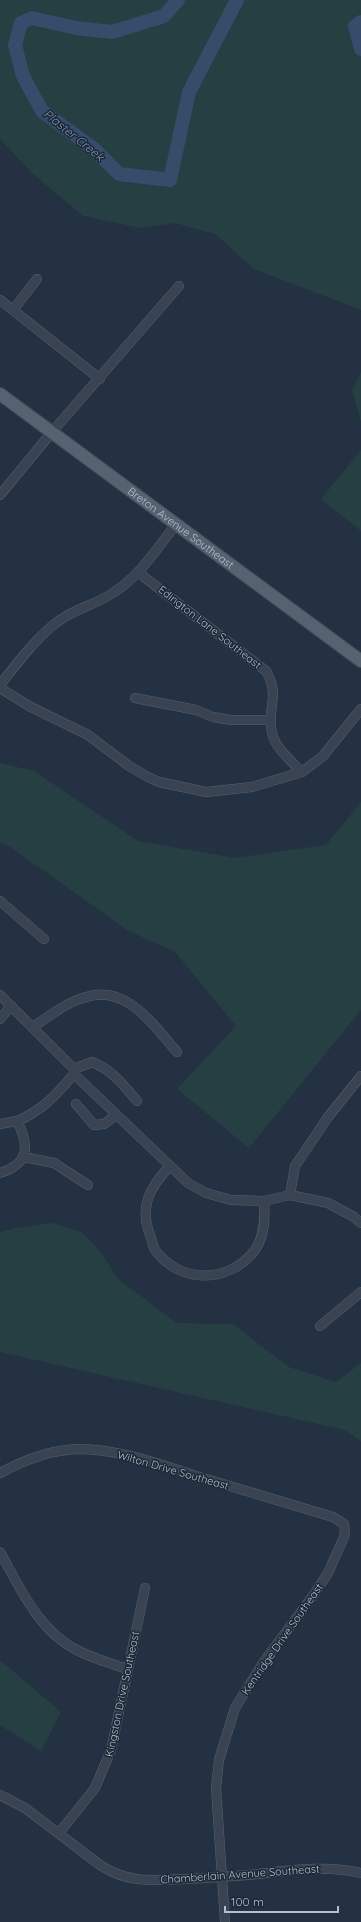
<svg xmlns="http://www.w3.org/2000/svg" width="361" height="1922" viewBox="0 0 361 1922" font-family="Quicksand,sans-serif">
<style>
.green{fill:#263f43}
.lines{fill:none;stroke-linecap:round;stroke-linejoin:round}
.river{stroke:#374b6a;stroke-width:14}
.minor-casing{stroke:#56616f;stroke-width:10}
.major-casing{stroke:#424c5a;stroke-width:14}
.minor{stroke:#394351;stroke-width:9}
.major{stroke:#576271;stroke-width:12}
.labels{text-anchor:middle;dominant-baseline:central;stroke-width:3;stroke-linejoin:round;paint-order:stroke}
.street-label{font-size:11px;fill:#b5becc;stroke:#1d2837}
.water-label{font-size:12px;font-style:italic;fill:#7c93b4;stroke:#1d2837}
</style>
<rect width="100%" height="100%" fill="#243142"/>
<g class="green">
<path d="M0,0H361V310L254,269L215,234L175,223L141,228L83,216L33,174L0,139Z"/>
<path d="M361,372V422L352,389Z"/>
<path d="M361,450V531L321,499Z"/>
<path d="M0,763L34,771L138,841L235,858L326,845L361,802V1010L249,1148L177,1089L236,1026L175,952L127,930L9,846L0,842Z"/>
<path d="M53,1223L81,1232L101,1252L118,1279L177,1323L233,1324L289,1367L336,1382L361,1363V1441L345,1430L0,1352V1232L15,1228Z"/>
<path d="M0,1660L61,1712L41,1751L0,1725Z"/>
</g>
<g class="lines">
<g class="river">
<path d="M178,0L164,16L112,32L76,28L32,18L21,23L15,45L23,76L42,111L94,149L119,174L170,180L189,92L237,0"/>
<path d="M361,22L355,26L361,49"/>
</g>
<g class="minor-casing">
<g id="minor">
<path d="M0,300L100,379"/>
<path d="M13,310L37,279"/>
<path d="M0,495L52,432L179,286"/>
<path d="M140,571L144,577L266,671C281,696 266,710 272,733C276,749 291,761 302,772"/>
<path d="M0,685C16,665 32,643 52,626C69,611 89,607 108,596C138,579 156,550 176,524"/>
<path d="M0,688L29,706L88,735L129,766L146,776L159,782L206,792L252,787L302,772L323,756L361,709"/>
<path d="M135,698L196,710L213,717L231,720H271"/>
<path d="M0,901L44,939"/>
<path d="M0,995L74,1069V1074L188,1183L206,1193L231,1200L264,1201L290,1195L328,1203L354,1217L361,1223"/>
<path d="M0,1019L11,1006"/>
<path d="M33,1027C49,1016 67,1002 86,997C127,984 154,1026 177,1052"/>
<path d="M74,1069L92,1062C114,1071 122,1084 137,1101"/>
<path d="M76,1104L94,1125L104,1124L116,1115"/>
<path d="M0,1124L17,1121"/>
<path d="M24,1157L54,1163L88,1185"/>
<path d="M169,1167C150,1187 139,1207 150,1235C152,1240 153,1246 155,1250C180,1284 229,1284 255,1250C265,1236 265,1217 264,1201"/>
<path d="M0,1173C29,1164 30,1146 17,1121C42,1111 57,1094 74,1074"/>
<path d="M290,1195L295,1166L328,1117L361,1076"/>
<path d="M320,1326L361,1292"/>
<path d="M0,1473C24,1460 49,1450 78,1449C117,1449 156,1463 193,1475C240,1489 286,1503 333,1517L344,1524L345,1531L344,1537L328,1573L315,1593L263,1663L235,1708L219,1760L216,1788L225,1922"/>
<path d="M0,1552C20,1588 39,1632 79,1651C94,1659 111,1663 127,1669"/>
<path d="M0,1795L25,1808L100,1865C129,1884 152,1880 185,1879C209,1878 234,1876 258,1874C293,1870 326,1865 361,1873"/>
<path d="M59,1833L95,1788L111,1750L145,1588"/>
</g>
</g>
<g class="major-casing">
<g id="major">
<path id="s1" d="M0,394L361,661"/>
</g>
</g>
<use href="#minor" class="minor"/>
<use href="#major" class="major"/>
</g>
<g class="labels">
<g class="street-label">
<text stroke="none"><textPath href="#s1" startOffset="225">Breton Avenue Southeast</textPath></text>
<text transform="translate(210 627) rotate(38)">Edington Lane Southeast</text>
<text transform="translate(173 1470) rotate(16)">Wilton Drive Southeast</text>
<text transform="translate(282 1639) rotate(-55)">Kentridge Drive Southeast</text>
<text transform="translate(122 1694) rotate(-78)">Kingston Drive Southeast</text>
<text transform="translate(240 1874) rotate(-4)">Chamberlain Avenue Southeast</text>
</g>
<g class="water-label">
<text transform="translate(74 135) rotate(39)">Plaster Creek</text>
</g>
</g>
<path d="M225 1906v6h113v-6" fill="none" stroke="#b5becc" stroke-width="2"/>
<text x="231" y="1906" font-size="12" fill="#b5becc" stroke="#1d2837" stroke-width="3" paint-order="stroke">100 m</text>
</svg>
